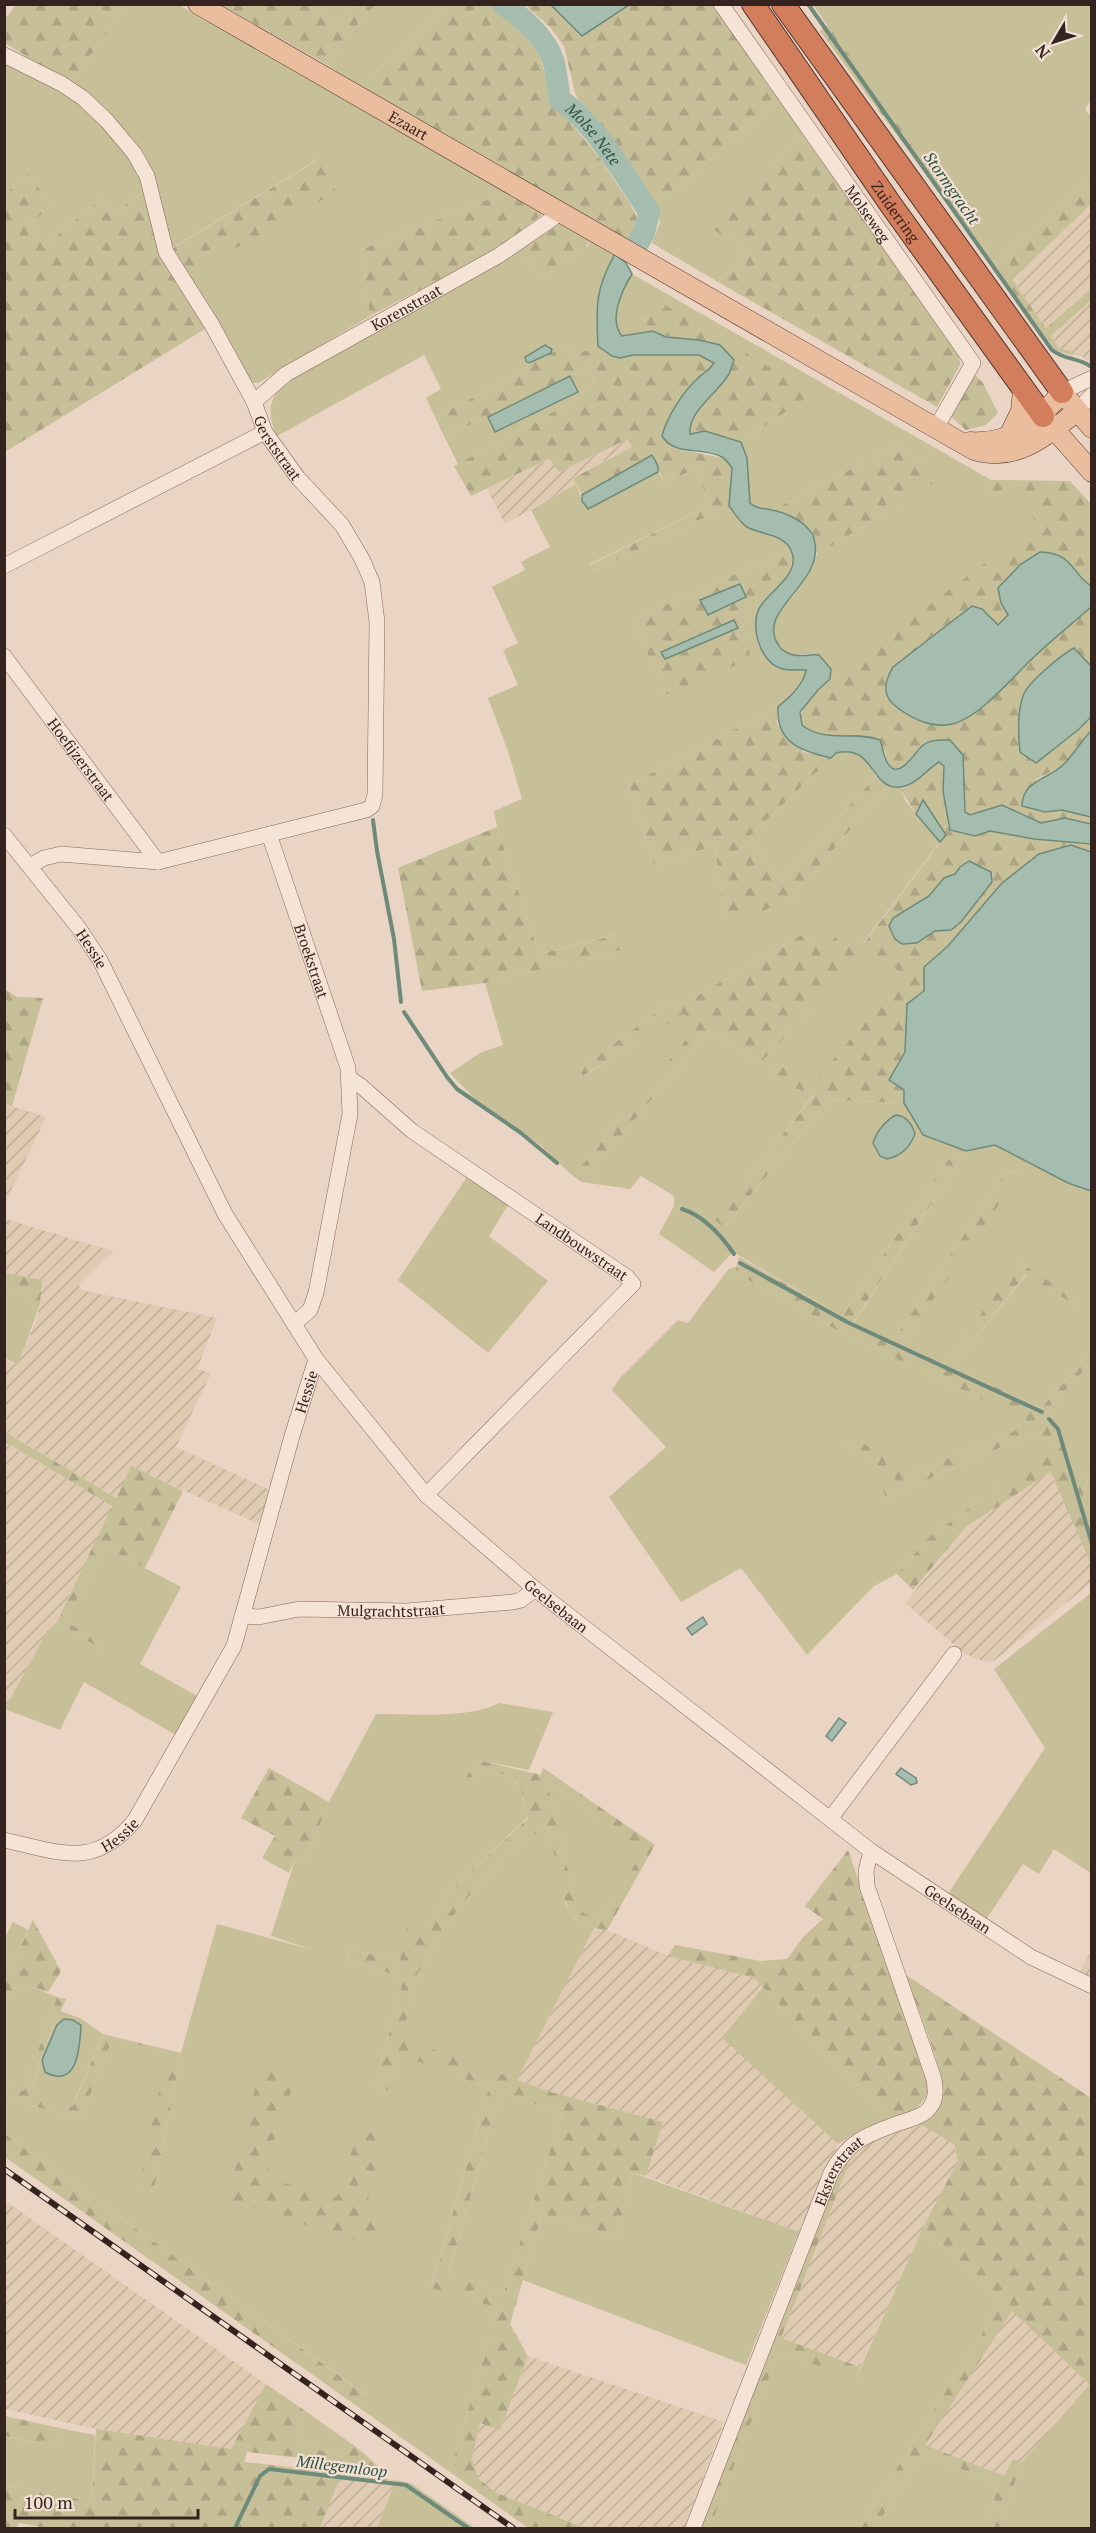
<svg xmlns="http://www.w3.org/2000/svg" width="1096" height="2533" viewBox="0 0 1096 2533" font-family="'PT Serif',serif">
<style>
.farmland{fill:url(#farmland-furrows)}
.green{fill:#c7bf98}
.forest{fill:url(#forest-firs);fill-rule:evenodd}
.water{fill:#a5bdaf;stroke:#6d8a7b;stroke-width:1.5}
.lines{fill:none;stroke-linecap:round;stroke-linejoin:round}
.stream{stroke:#6d8a7b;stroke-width:4}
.river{stroke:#a5bdaf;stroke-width:22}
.minor-casing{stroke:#83665c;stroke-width:16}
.major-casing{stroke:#513630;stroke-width:21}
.highway-casing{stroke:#513630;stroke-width:24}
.minor{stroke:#f5e3d6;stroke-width:15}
.major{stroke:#eabd9e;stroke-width:20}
.highway{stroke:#d27d5b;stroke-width:22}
.rail-casing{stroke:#34231e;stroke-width:6}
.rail{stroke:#f2e0d2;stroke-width:4;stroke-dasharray:11;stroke-linecap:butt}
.labels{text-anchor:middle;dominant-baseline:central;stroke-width:4.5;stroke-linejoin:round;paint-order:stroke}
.street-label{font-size:15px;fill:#34231e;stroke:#f2e0d2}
.water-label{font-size:16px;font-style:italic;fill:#2f5246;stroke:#f2e0d2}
</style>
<defs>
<pattern id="farmland-furrows" width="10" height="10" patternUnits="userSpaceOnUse" patternTransform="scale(1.5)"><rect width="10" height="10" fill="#dfcbb1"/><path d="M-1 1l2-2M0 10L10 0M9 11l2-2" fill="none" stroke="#c0ae98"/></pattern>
<pattern id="forest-firs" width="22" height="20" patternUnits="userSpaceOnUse" patternTransform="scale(1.5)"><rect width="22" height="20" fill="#c7bf98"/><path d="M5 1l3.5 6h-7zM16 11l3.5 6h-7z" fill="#aca483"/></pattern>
</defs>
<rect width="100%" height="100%" fill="#ead4c3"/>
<g class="farmland">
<path d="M1091,204V289L1046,328L1012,280Z"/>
<path d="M1091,300V364L1081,356L1072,355L1074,353L1059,348L1051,336Z"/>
<path d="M629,438L632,447L573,477L576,484L505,524L487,489L550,459L559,472Z"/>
<path d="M5,1104L46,1117L5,1203Z"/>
<path d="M5,1219L113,1251L79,1284L81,1290L217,1318L197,1369L211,1373L176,1447L270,1490L261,1525L131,1467L116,1498L5,1431L4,1359L17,1365L35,1323L40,1305L42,1280L5,1273Z"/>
<path d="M4,1442L112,1506L57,1622L47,1631L5,1709Z"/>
<path d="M1051,1472L1091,1556V1583L995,1660L989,1662L980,1660L964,1653L905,1603L967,1526Z"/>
<path d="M594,1928L607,1930L668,1956L754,1978L763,1987L723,2038L838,2144L799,2232L646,2176L663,2123L551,2092L517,2080Z"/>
<path d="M1091,1952V1979L1079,1973Z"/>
<path d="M920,2124L954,2144L958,2161L924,2225L860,2367L781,2338L853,2153L866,2141Z"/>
<path d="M4,2200L266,2384L231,2449L96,2429L5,2409Z"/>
<path d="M1012,2310L1090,2385L1022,2462L1013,2460L1004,2476L924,2445Z"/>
<path d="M528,2356L724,2422L684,2528H585L497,2493L479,2479L472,2459L480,2423L500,2430Z"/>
<path d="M342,2473L396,2480L377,2528H320Z"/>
</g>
<g class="green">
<path d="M127,5H179L507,192L361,250L370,316L258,383H248L189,274L320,158L172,248C166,223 161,196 152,171C140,134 99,107 70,84Z"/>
<path d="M308,5H354L336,26Z"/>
<path d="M375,5H447L361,86L324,63Z"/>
<path d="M813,5H1091V100L1085,109L1091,117V178L997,264Z"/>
<path d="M8,63L84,105L129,155L144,181L143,193L112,214L100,199L44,247L28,226L52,205L28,174L5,194L4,67Z"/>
<path d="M782,98L803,135L709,226L749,252L718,282L652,243L660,223L656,206Z"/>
<path d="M591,239L615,254C595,289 596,307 598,346L574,355L569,348L551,353L552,349L549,345L526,361L529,363L524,372L435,417L426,398L441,389L424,355L277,436C266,414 269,398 286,380L519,251L541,278L578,250L583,256Z"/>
<path d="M632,274L991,480L989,495H1025L1037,525L830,679L831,669L809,654H789L780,648L772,636V625L777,614L794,595L817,555L943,476L899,444L773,510L756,508L750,503L747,458L741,442L812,393L641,318L653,331L622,336C608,320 622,290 632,274Z"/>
<path d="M587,367L595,381L581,397L458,464L444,436L488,417L496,432L578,392L570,376Z"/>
<path d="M696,469L710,505L590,564L594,571L729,506L745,526L786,543L792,550L633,619L665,694L750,659L743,627L748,606L760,607L755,622L783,669L806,670L805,677L800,684L778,707L629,785L654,865L715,846L724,917L792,897L889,785L904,787L901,790L906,802L940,842L863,943L821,950L803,934L676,1008L670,1002L580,1069L584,1076L683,1013L700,1024L573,1176L539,1144L475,1099L450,1073L480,1053L503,1045L485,983L620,950L615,935L539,954L497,827L494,811L522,799L509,754L488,698L518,685L503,650L518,643L492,587L525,570L521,562L550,547L531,510L576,484L582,501L589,509L658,472L664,482Z"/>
<path d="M844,751C864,752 866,761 876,776L781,882L748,838L836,753Z"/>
<path d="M870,948L906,976L817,1079L775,1065L771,1079L814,1094L716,1220L725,1227L828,1100L904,1103L923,1135L957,1147L842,1316L733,1252L714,1272L659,1234L674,1206V1196L641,1176L630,1189L582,1182L709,1031L759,1064Z"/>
<path d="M994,1145L1068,1183L1091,1191V1352L1041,1408L953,1367L1026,1275L1087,1312L1020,1262L944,1364L902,1345L1018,1174L1007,1170L893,1341L853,1324L966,1151Z"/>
<path d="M469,1174L510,1202L489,1236L548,1281L488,1353L398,1280Z"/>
<path d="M736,1267L735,1272L851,1338L1028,1420L1010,1434L909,1474L844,1442L897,1480L886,1498L1029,1435L1048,1438L1051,1448L927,1539L897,1574L874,1586L807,1655L741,1568L681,1602L609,1497L666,1447L612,1390L620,1378L678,1320L688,1323L723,1276L729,1269Z"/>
<path d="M4,1290L25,1293L26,1304H40L18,1365L5,1358Z"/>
<path d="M1091,1363V1467L1075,1482L1059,1426L1040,1418Z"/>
<path d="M1091,1480L1092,1528L1090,1529L1082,1489Z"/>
<path d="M105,1547L181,1587L140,1664L199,1697L176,1735L84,1682L60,1730L5,1709L47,1631L57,1622L101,1649L104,1646L65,1621Z"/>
<path d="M1091,1593V1873L1054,1849L1039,1874L1023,1864L985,1921L947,1895L1045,1748L994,1669Z"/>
<path d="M499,1703L553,1712L529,1770L478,1760L468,1778C511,1766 519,1776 528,1817L450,1891L430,1927L400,1961L349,1949L347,1959L404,1978L375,2086L388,2090L398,2053L489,2088L431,2287L498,2308L450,2472L361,2409L368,2396L5,2134V2097L80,2120L113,2038L168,2052L140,2187L154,2190L181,2053L217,1924L313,1950L271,1936L296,1857L305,1860L329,1802L376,1714C409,1714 471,1719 499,1703Z"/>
<path d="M551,1782L644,1850L603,1919L584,1913L576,1905L548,1787Z"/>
<path d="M548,1826L566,1906L575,1919L594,1928L517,2080L401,2039L417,1975L439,1934L474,1889L508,1852Z"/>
<path d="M13,1922L28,1930L5,1980V1937Z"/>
<path d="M30,1986L57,1997L24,2092L5,2085L4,2012L13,1989Z"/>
<path d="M763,1987L891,2120L861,2130L838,2144L722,2038Z"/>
<path d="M60,2011L80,2018L103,2034L72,2107L33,2094C36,2065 49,2038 60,2011Z"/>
<path d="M500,2092L562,2113L504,2292L448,2277Z"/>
<path d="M633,2173L799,2232L746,2365L523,2280L542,2215L616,2236Z"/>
<path d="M924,2225L929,2235L975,2273L1003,2301L859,2528H700L701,2525H710L779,2352L856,2378Z"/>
<path d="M1091,2383V2528H999L1022,2462Z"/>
<path d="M304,2410L356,2447L322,2451L297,2439Z"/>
<path d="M64,2429L95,2435L92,2503L16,2486L5,2487L4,2436L60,2448Z"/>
<path d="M922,2454L999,2484L986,2528H875Z"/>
<path d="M396,2480L412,2484L475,2528H377Z"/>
</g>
<g class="forest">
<path d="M16,5H127L70,84L5,43L4,20Z"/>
<path d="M221,5H308L336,26L354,5H375L324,63Z"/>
<path d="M447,5H491L514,23L537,47L553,101L601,160L630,204L639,222V233L633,241L608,229L361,86Z"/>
<path d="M525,5H551L582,36L629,5H716L782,98L656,206L624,154L582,106L575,93L564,46L550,27Z"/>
<path d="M828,25L997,264L1091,178V204L1012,280L1046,328L1091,289V300L1051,336L1059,348L1075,353L1072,355L1056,351L820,31Z"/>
<path d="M803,135L959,354L960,365L937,407L718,282L749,252L708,226Z"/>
<path d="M321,158L336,192L189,274L173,248Z"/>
<path d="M28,174L52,205L28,226L44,247L100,199L112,214L143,193L162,255L208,327L5,452V194Z"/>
<path d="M507,192L543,214L497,249L370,316L361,250Z"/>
<path d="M562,222L591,239L586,245L589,250L583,256L577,251L541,278L519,251Z"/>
<path d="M655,299L813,393L741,442L726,437L690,435C689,416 717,389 729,374L699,340C670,337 648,339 638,307Z"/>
<path d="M598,346L612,356L620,358L633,355H699L715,363C709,370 703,373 697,379C684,391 667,419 662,436L676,449L723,458L732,467L729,506L594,571L590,565L710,505L696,469L664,482L652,455L582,495L573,478L632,447L628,439L559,472L549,459L471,496L454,466L581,397L595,381L587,367L488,417L444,436L435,417L524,372C532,356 552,352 569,348L574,355Z"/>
<path d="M975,375L983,383L998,413L986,425L966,430L949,415Z"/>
<path d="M899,444L944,476L817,555L813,533L773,510Z"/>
<path d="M991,480L1070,481L1091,504V586C1069,571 1074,553 1040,552L1008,615L998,626L982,609L972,607L893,667L1002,689L1037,653L1091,607V666L1073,649C1062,655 1030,681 1024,693C1018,704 1019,724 1018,736L1078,730L1091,717V731L1063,766L1037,779L1022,798V806L1045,812L1062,810L1091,817V824L1065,818L1041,823L1002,805L970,815L964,811L963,755L913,757C900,772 887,774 885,750L811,732C808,729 803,727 801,723C795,709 826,683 836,674L1036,525L1025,496L989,495Z"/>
<path d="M792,550C795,576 777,589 760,607L748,606L743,627L751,659L665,695L633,619ZM734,620L738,627L662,652V651Z"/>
<path d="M778,707L777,724L804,752L831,758L748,838L781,882L876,776L889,785L792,897L757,914L724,917L715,846L654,865L629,785Z"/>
<path d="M938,762L944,765V775L975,836L990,831L1034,839L1091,844V852L1071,845L1039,854L1002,883L948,946L924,967V991L907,1004L905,1052L889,1080L904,1090V1103L828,1100L724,1228L715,1220L814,1095L770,1079L775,1065L817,1078L905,976L870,949L759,1064L709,1031L582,1182L573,1176L699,1024L683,1014L583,1076L580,1069L670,1002L676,1008L803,934L821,950L836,937L849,946L857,938L864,943L946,835L923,801L916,814L901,790L921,777ZM960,867L981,898C944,941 946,935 894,918L929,896L944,878L955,874Z"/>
<path d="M497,827L539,954L616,935L621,950L485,983L422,991L398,868Z"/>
<path d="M5,989L17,997L43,998L12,1106L5,1104Z"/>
<path d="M957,1147L966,1151L853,1323L893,1341L1007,1170L1019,1175L902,1345L944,1364L1019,1262L1091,1308L1087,1312L1025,1275L953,1367L1041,1408L1091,1352V1363L1040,1418L1059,1426L1075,1481L1091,1467V1480L1082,1489L1091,1528V1564L1051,1472L967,1526L913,1590L897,1574L927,1539L1050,1448L1048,1438L1029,1435L886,1498L882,1486L896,1480L843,1441L851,1435L909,1474L1010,1434L1027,1420L851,1338L735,1272L739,1257L842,1316Z"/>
<path d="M5,1273L42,1280L40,1304H26L25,1293L5,1290Z"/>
<path d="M4,1431L116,1498L131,1466L183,1491L145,1568L105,1547L65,1621L105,1645L101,1649L57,1622L112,1506L5,1442Z"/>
<path d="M478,1760L541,1775L543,1768L655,1845L607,1930C596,1929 585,1926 576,1919C560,1907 554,1847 548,1826L508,1852L474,1889L439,1934L417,1975L402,2038L551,2092L663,2122L646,2176L633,2173L616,2236L542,2215L510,2324L528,2356L500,2430L480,2423L472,2459L479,2479L497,2493L585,2528H528L450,2472L498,2308L431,2288L489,2088L398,2054L388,2090L375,2086L404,1978L347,1959L349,1949L400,1961L408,1924L430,1927L450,1891L528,1818C520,1775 511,1767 468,1778L463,1769ZM551,1782L643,1850L603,1919L584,1913L576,1904L548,1787ZM500,2092L562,2113L504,2292L448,2276Z"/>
<path d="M269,1768L329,1802L305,1860L296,1857L289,1873L262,1858L275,1836L241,1818Z"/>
<path d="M848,1850L930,2087C923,2108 910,2113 891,2120L754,1978L668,1956L675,1945L761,1961L787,1959L804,1936L823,1919L805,1906Z"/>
<path d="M33,1920L61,1971L48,1992L30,1986L13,1989L5,2012V1980Z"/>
<path d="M906,1975L1091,2098V2383L1090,2385L1012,2311L925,2445L1004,2476L1013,2459L1022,2462L999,2528H986L999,2484L922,2454L875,2528H859L1003,2301L975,2273L929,2235L924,2225L958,2161L954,2144L920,2124C929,2116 942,2108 943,2095C946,2074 914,2000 906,1975Z"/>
<path d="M57,1997L66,1999C53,2027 35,2064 33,2094L73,2106L103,2034L181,2053L154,2190L139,2187L167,2052L113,2038L80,2120L5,2097V2085L24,2091Z"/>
<path d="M260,2068L296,2077L266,2164L272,2180L337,2197L361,2121L385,2139L364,2212L385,2218L378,2229L351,2240L228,2199Z"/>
<path d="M5,2134L369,2397L361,2409L5,2157Z"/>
<path d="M853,2153L781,2338L860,2367L856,2379L779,2352L710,2526L701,2525L836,2175Z"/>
<path d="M266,2384L304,2410L297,2439L322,2451L356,2447L379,2467L247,2452L244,2462L342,2473L320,2528H46L19,2523L16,2528H5V2487L16,2486L92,2502L96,2429L231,2449Z"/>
<path d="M5,2416L64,2429L60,2448L5,2436Z"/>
</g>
<g class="water">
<path d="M551,5H629L582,36Z"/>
<path d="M615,254L626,263L632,274C622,290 608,320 622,336L653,331L666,337L699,340L720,345L734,360C732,364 731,370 729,374C718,393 688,411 690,434L705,431L741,442L747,458L750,503C757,509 762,508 771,510C785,512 802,520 811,532C814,535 814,540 815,544C822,584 756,611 778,644C780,648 783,651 788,653C796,658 810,654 819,655L831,669L830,679L818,690L800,712L802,725C826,744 853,730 880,740C883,747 883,755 887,762C898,783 915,752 922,746C930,739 940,740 950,740L963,755L965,812L970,815L1002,805L1041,823L1065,818L1091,824V844L1034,839L990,831L975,836L950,830L943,791L944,766L939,762C927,769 919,782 905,786C870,796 877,743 836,753L831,758C801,751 776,743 778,707C788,698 804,685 806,670C799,669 790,671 783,669C760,664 749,625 760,607C770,590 802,574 791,550C785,535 759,534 747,527C740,523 734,512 729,506L732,468C729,464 726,459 722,457C702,446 675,457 662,436C667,417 682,393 697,379C703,373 709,371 714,363L699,355H633L620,358L612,356L598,346C596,307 595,289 615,254Z"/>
<path d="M545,345L552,349L551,353L529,363L526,361L525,357Z"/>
<path d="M570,376L578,392L495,432L488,417Z"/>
<path d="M652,455L658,466V472L588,509L582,501V495Z"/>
<path d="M1040,552C1074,553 1070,572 1091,586V607C1073,623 1054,638 1036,655C1015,674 980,718 952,724C931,729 908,717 893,704C881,693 886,679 893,667L972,606L982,609L998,625L1008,615L1001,603L998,588L1021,564Z"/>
<path d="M740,584L746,597L708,615L700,600Z"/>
<path d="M734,620L738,628L665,659L661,652Z"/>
<path d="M1074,648L1091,666V717L1078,730L1036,763L1020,752C1018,734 1017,713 1023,696C1027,683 1061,655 1074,648Z"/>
<path d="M1091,731V817L1062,810L1045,812L1022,806C1022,780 1050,779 1064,764C1074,754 1081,741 1091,731Z"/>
<path d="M923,800L946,835L940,842L916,814Z"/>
<path d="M1071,845L1091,852V1191L1068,1183L995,1145L966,1151L923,1135L904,1103V1090L889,1080L905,1052L907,1004L924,991V967L948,946L1002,883L1039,854Z"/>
<path d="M969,861L991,872L992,882L961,922L951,930L935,931L917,943L902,944L895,939L889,926L893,918L929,896L944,878L955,874L960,867Z"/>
<path d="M896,1115C907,1116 912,1124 915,1134C910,1147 902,1156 887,1159L880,1156L873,1143C876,1132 886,1120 896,1115Z"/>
<path d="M703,1617L707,1624L692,1635L687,1628Z"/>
<path d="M839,1718L846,1723L832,1741L826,1736Z"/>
<path d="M901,1768L916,1778L917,1783L911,1785L896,1774Z"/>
<path d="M64,2019L73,2020L81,2025C80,2046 78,2090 45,2072L42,2060L57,2025Z"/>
</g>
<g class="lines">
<g class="stream">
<path d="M808,4L1052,350C1064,360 1077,357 1090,366"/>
<path d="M373,820L377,851L394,939L401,1002"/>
<path d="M404,1012L447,1077L457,1089L521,1133L557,1163"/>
<path d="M682,1209C704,1216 721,1235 734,1254"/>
<path d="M740,1263L849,1323L1042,1412"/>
<path d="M1049,1419L1058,1429L1092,1544"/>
<path d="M235,2528L260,2476L269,2469L406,2485L468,2528"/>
</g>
<path class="river" id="s1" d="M503,4C521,16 544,36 552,57C557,69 557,86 560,100C593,121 627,178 649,212L644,233L637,245"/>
<g class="minor-casing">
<g id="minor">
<path id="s2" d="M721,4L973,363L936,428"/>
<path id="s3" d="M4,55L62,84L83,98L107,121L134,153L147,176L166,252L212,325L254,402L265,432L298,478L342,525L362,559L372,582L377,622L375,795L372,806L366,810L158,862L61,854L44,858L30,866"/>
<path d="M1062,392L1092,378"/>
<path id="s4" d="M254,402L286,374L498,256L552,219L558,212"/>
<path d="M1077,411L1092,395"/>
<path d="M4,566L265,432"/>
<path id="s5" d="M4,656L158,862"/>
<path id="s6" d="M269,834L348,1068L350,1114L316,1293L310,1310L295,1323"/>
<path id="s7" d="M4,835L78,927L100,960L225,1214L316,1359L426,1495L535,1589L871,1851L1031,1957L1092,1986"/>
<path id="s8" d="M349,1078L361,1086L412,1131L627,1277L633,1284L426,1495"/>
<path id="s9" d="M242,1616L259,1617L299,1609L407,1611L513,1602L521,1600L535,1589"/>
<path d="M830,1819L954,1654"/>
<path id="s10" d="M4,1840C59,1852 94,1870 135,1820L234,1646L292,1436L316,1359"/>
<path id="s11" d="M693,2528L831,2173C848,2141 866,2135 899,2123C911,2119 925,2116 931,2106C937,2097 935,2088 934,2079L867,1886L866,1871L871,1851"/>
</g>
</g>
<g class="major-casing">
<g id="major">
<path id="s12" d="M198,4L974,450C1016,463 1046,436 1077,411"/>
<path d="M1046,420L1092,472"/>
<path d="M1009,436L1021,411L1023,390"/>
<path d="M970,442C1011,445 1038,422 1062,392L1092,428"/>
</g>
</g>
<g class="highway-casing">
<g id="highway">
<path id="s13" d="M753,4L891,205L1043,416"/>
<path d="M783,4L1062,392"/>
</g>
</g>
<use href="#minor" class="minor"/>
<use href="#major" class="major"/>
<use href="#highway" class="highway"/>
<g class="rail-casing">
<path id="rail" d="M4,2169L513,2528"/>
</g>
<use href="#rail" class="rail"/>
</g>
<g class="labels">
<g class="street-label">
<text stroke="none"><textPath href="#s12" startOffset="243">Ezaart</textPath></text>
<text stroke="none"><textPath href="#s13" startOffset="252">Zuiderring</textPath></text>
<text stroke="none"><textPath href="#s2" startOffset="256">Molseweg</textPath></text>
<text stroke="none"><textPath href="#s4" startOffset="180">Korenstraat</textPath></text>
<text stroke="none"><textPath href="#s3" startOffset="496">Gerststraat</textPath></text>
<text stroke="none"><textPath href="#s5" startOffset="129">Hoefijzerstraat</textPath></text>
<text stroke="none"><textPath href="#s7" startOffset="144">Hessie</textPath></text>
<text stroke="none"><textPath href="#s6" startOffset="134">Broekstraat</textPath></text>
<text stroke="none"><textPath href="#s8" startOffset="288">Landbouwstraat</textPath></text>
<text stroke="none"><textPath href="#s10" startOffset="608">Hessie</textPath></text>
<text stroke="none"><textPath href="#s7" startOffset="958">Geelsebaan</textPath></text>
<text stroke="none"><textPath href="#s9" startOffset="150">Mulgrachtstraat</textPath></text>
<text stroke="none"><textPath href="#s10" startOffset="122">Hessie</textPath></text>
<text stroke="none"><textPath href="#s7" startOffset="1461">Geelsebaan</textPath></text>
<text stroke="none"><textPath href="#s11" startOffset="387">Eksterstraat</textPath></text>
</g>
<g class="water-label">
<text stroke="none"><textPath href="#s1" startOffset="165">Molse Nete</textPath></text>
<text transform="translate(952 188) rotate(55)">Stormgracht</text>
<text transform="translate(342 2466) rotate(7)">Millegemloop</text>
</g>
</g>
<rect width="1096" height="2533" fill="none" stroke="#34231e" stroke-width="12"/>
<g transform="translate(1054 42) rotate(231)" stroke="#f2e0d2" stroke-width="4.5" paint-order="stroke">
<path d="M0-4.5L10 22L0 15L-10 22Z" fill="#34231e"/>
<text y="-9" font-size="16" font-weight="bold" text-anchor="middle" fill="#34231e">N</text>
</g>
<path d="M15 2509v9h183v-9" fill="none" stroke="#34231e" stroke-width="3"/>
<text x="24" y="2509" font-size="18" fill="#34231e" stroke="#f2e0d2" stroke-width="4.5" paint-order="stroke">100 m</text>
</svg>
